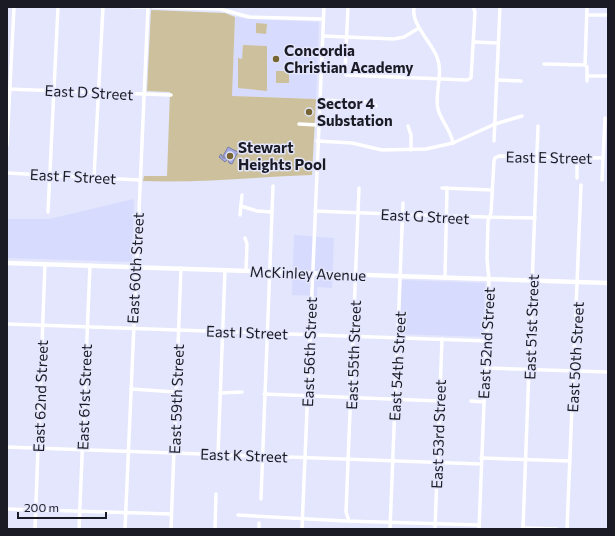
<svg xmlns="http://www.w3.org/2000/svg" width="615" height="536" viewBox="0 0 615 536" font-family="Commissioner,sans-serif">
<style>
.built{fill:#d7dbfd}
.green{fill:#cdc19d}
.water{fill:#a4a9df;stroke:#7b7ea7}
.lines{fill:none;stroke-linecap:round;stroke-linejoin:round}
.minor{stroke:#fff;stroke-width:3.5}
.major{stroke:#fff;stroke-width:4.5}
.poi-dot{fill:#776634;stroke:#e3e6fc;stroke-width:1.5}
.labels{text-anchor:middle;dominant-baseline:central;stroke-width:3;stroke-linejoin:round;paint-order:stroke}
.poi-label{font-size:15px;font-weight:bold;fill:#1a1b24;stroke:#e3e6fc;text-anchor:start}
.street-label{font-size:15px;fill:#1a1b24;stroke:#e3e6fc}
</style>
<rect width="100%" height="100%" fill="#e3e6fc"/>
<g class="built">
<path d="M235,17L248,19L319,22L316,99L232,96Z"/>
<path d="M134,199L132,262L7,258V219H49Z"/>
<path d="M294,235L334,238L332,288L317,287V296L292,295Z"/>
<path d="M402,280L485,283L483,337L400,334Z"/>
</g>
<g class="green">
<path d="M151,10L225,13L235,17L232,96L316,99L312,175C256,177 200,183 143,181L144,176H167L170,92L147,91Z"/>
<path d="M256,23L267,24L266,34L256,33Z"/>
<path d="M243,45L267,46V91L238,88V58L242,59Z"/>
<rect x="276" y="71" width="13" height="12"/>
</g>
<path class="water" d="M228,147L238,152L232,164L229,163L228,159L225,162L219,157L221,154L223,158H227L223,156Z"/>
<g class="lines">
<g class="minor">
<path d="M132,7H149"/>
<path d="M153,7L220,9L249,17L323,19"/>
<path d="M348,7L345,70L346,75L467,80L471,78L475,12L473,7"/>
<path d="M414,7C411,25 431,41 437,57C444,74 434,93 438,109C441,121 451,130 453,143"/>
<path d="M587,15H608"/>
<path d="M323,36L394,39L404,37L419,28"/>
<path d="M474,42L498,43"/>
<path d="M544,64L585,65"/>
<path d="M588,76H608"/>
<path d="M497,80L521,81"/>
<path d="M587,81V67L585,65L587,7"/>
<path d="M7,89L171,95"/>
<path d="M320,100L371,102L376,106"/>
<path d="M299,124L318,125"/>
<path d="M408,126L411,135V150"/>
<path d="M317,141L352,143L382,150L426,149L453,143L495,124L522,116"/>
<path d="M494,141L500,7"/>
<path d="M7,145L14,7"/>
<path d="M7,173L139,180"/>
<path d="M94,177L103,7"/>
<path d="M577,178V158"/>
<path d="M602,180L605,118"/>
<path d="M442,188L492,190"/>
<path d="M241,206L257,211L272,212"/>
<path d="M315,211C388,214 461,217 535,218"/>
<path d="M48,212L58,7"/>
<path d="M240,215L242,195"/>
<path d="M245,238L247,244L246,271"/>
<path d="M445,277L447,188"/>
<path d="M7,324L486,341"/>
<path d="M485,368L608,372"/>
<path d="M131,389L176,392"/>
<path d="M220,393L242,392"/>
<path d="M264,394L439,401"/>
<path d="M471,401L484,402"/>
<path d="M7,447L481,464"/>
<path d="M218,454L225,270"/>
<path d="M481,458L570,461"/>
<path d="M261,499L273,186"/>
<path d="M7,509L171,514"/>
<path d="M238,515L346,521L479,525"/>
<path d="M349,521L346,512L359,188"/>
<path d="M523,528L557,529"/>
<path d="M35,529L45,264"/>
<path d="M79,529L90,265"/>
<path d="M125,529L148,7"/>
<path d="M171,529L181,268"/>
<path d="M215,529L216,494"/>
<path d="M259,529V523"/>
<path d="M302,529L324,7"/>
<path d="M390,529L403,203"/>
<path d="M435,529L442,339"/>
<path d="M479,529L489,279L487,259L488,221L491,213L494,161L495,158L499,156L603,158"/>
<path d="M523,529L538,126"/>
<path d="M567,529L581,185"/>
</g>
<path class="major" d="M7,263L608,283"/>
</g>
<g class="poi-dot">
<circle cx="276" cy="59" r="4"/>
<circle cx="309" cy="112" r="4"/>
<circle cx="230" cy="156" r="4"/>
</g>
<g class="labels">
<g class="poi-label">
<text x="284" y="50">Concordia<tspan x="284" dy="17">Christian Academy</tspan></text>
<text x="317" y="103">Sector 4<tspan x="317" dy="17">Substation</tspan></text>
<text x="238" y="147">Stewart<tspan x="238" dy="17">Heights Pool</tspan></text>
</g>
<g class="street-label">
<text transform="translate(89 92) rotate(3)">East D Street</text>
<text transform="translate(549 157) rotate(1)">East E Street</text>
<text transform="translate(73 176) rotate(3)">East F Street</text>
<text transform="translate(425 216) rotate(3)">East G Street</text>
<text transform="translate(135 268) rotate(-87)">East 60th Street</text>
<text transform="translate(308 273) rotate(2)">McKinley Avenue</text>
<text transform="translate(531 327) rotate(-88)">East 51st Street</text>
<text transform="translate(247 332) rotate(2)">East I Street</text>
<text transform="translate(486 343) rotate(-87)">East 52nd Street</text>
<text transform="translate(309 352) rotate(-88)">East 56th Street</text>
<text transform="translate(353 355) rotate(-88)">East 55th Street</text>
<text transform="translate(575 357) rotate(-87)">East 50th Street</text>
<text transform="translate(397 366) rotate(-87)">East 54th Street</text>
<text transform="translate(40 396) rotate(-88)">East 62nd Street</text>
<text transform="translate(84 397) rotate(-88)">East 61st Street</text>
<text transform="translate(176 399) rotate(-88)">East 59th Street</text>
<text transform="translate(438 434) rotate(-88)">East 53rd Street</text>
<text transform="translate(244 455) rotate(2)">East K Street</text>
</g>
</g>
<rect width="615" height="536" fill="none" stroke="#1a1b24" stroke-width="16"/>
<path d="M18 512v6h88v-6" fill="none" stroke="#1a1b24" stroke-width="2"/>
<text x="24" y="512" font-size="12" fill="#1a1b24" stroke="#e3e6fc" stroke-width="3" paint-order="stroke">200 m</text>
</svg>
